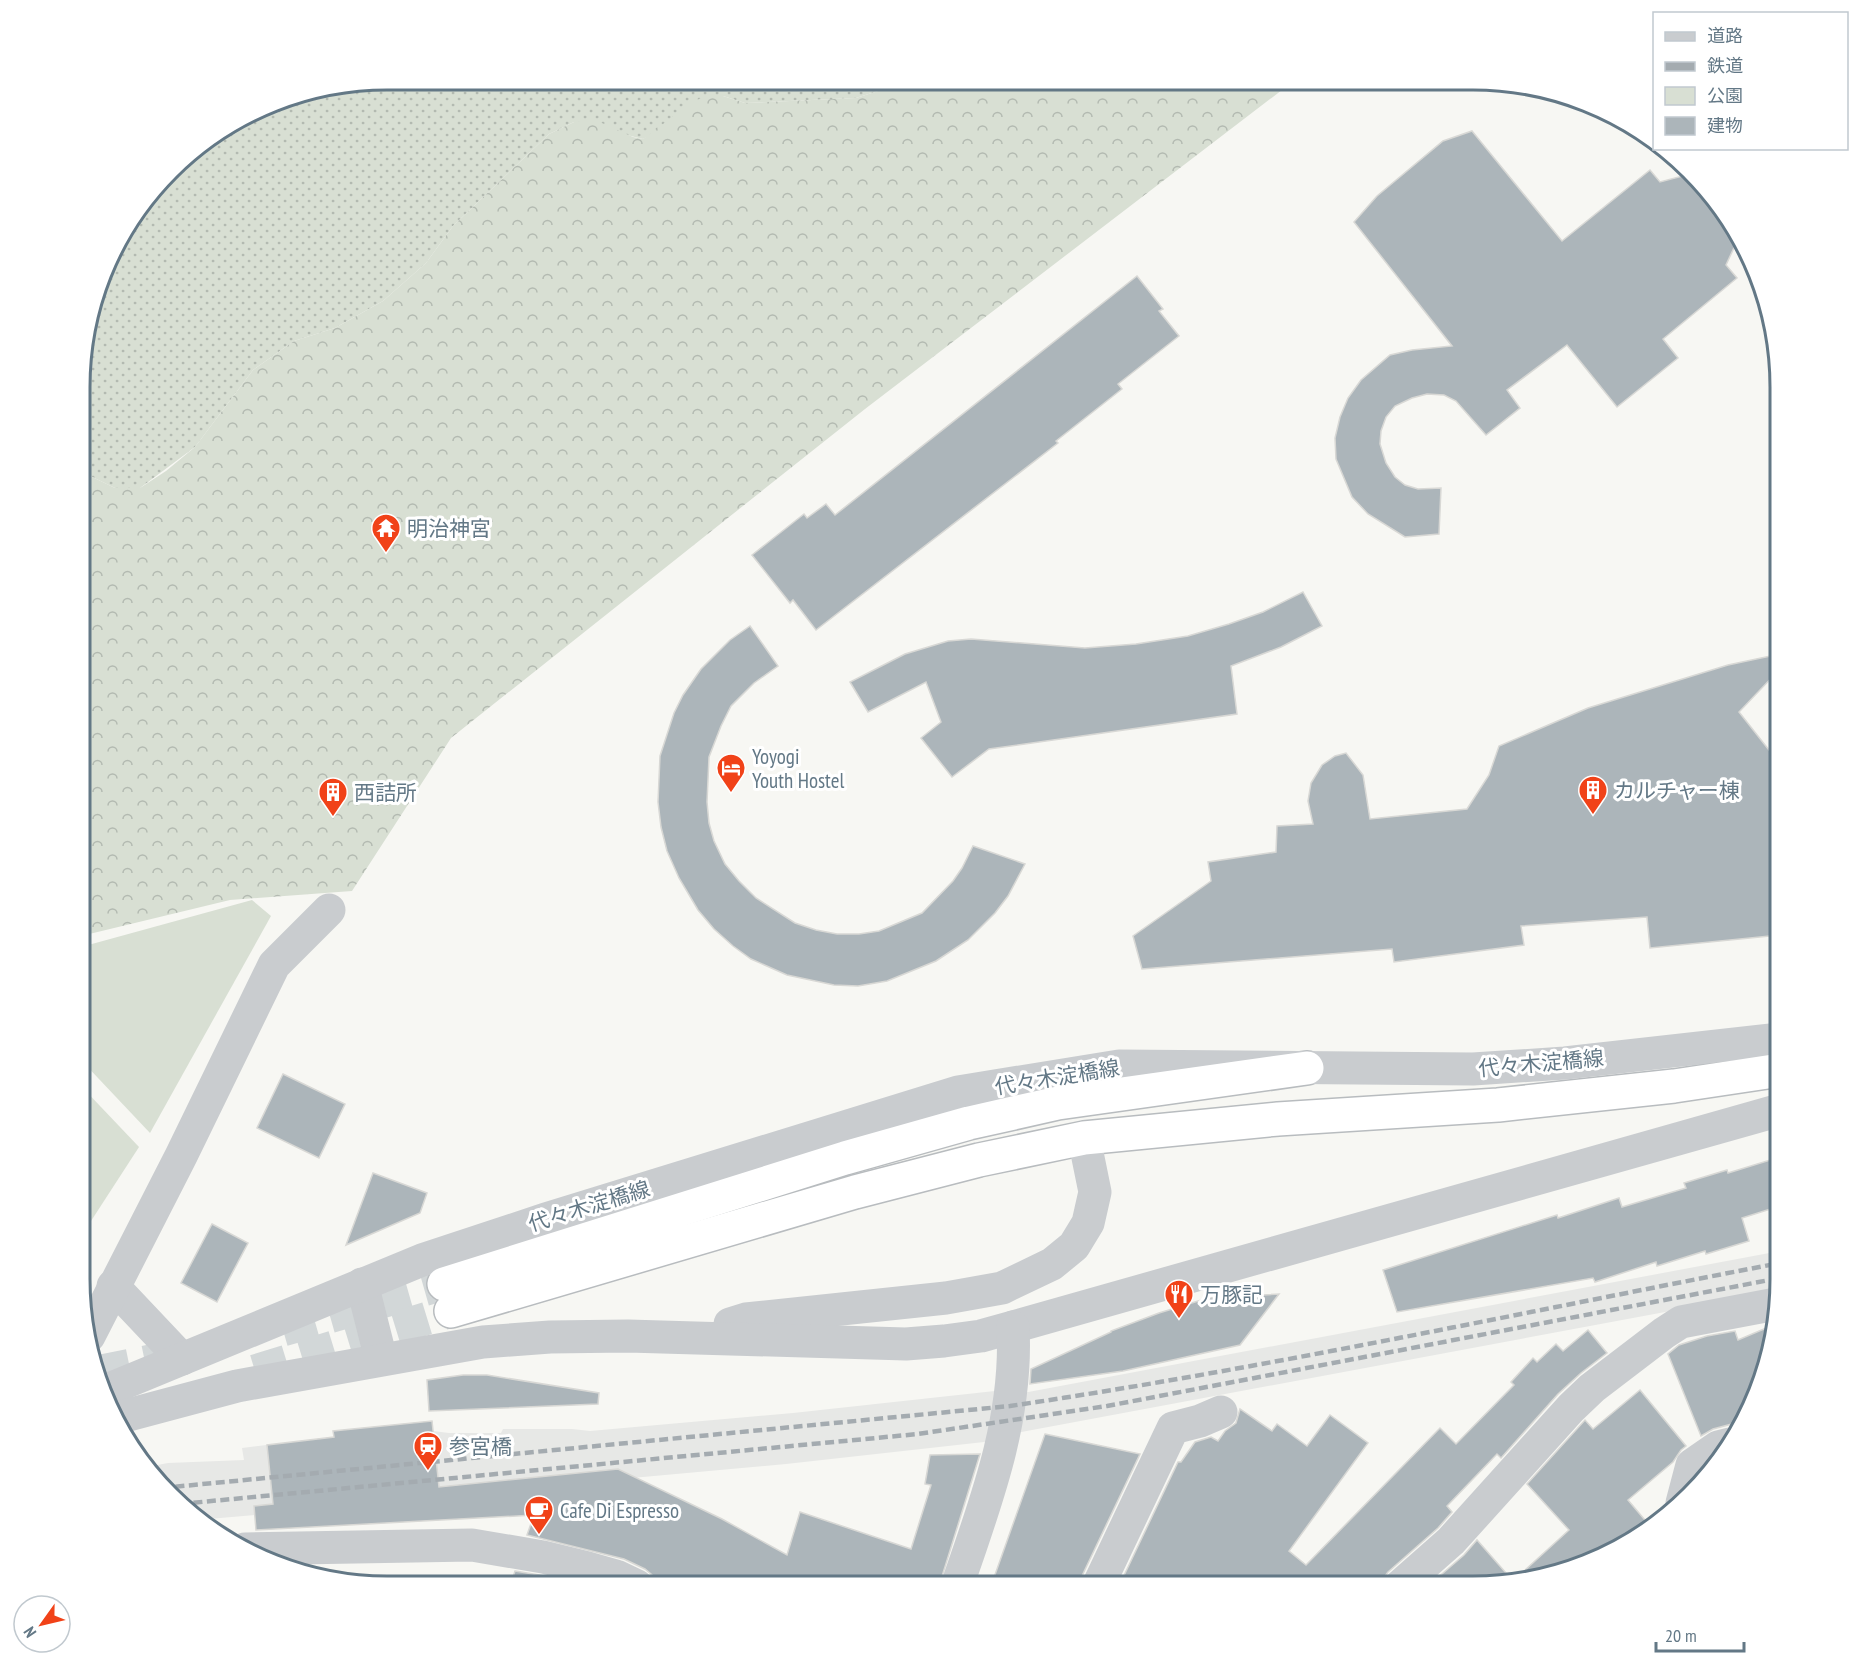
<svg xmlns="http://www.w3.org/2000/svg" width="1860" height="1666" viewBox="0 0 1860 1666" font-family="'PT Sans Narrow','Noto Sans JP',sans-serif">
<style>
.built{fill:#e7e8e6}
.grass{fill:url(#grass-dots)}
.forest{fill:url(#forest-crowns)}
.park{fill:#d8dfd3}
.building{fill:#acb5ba;stroke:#d8d8d5;stroke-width:1.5}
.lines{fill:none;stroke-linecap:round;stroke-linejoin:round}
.highway-tunnel{stroke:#d2d7d8;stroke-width:33;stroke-dasharray:33 16;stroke-linecap:butt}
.highway-casing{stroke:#b8bcbf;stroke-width:36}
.minor{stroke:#c9cccf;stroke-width:33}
.highway{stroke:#fff;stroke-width:33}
.rail{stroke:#a4abb0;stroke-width:4.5;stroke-dasharray:9 4.5;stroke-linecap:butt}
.labels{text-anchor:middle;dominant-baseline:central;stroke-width:6;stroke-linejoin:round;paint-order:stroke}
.poi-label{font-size:21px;fill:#637886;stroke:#fff;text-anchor:start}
.street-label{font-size:21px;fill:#637886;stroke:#fff}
.rim{fill:none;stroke:#637886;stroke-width:3}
</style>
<defs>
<pattern id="grass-dots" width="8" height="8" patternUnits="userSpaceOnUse" patternTransform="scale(1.5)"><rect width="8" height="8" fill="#d8dfd3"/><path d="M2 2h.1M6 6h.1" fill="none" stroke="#b3bab1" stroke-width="1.8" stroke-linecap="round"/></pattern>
<pattern id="forest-crowns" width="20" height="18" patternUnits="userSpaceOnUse" patternTransform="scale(1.5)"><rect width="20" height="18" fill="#d8dfd3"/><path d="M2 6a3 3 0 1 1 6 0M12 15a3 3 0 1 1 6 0" fill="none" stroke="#b3bab1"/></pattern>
</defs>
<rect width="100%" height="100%" fill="#f7f7f3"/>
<g class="built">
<path d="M1780,1251V1279L1778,1291L1016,1433L1023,1393Z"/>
<path d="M1004,1390L993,1441L786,1464L566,1484L505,1516L256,1530L255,1515L197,1520L156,1482L147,1467L168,1463L244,1460L242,1448L333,1437V1431L433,1421V1431L449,1433H501L503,1429H572L590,1431L793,1413Z"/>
</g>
<path class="grass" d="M387,80H892L878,91L856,98L745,103L723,96L643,139L574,122L549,134L453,226L426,263L383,301L335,328L294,341L253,370L195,447L140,488H115L82,472V347L121,234L185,156L288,96Z"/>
<path class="forest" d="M892,80H1295L865,409L451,738L352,891L230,900L81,936L82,472L115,488H140L166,471L195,447L253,370L294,341L335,328L383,301L426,263L453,226L549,134L574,122L593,119L633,137L643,139L691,103L707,95L723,96L745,103L856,98L878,91Z"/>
<g class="park">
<path d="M252,900L271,916L150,1133L81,1060V947Z"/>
<path d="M81,1086L139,1147L80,1238Z"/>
</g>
<g class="building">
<path d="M1472,131L1562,241L1650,170L1660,182L1690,174L1722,214L1738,239L1726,265L1737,278L1663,339L1678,358L1617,407L1567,345L1507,390L1520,408L1486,435L1456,401L1444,395L1427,394L1412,398L1395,406L1386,417L1381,431L1380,444L1386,463L1395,477L1405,485L1418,489L1441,488L1439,534L1405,537L1368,514L1352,497L1336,459L1335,438L1340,417L1348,398L1361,380L1390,355L1412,350L1452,346L1354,222L1377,196L1443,141Z"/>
<path d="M1137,276L1163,309L1159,311L1179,336L1118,384L1122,389L1056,441L1058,443L816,630L793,600L790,603L752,555L804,514L807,518L826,504L835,515Z"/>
<path d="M1303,592L1322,626L1281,647L1231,666L1237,714L989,749L952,777L921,738L941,722L926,682L868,712L850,682L905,654L948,641L971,639L1085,648L1136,644L1188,636L1229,624L1263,612Z"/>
<path d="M750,626L778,666L754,683L731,706L721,726L709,757L707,802L709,823L714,841L725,864L739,881L756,898L795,923L816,930L837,934H859L879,931L922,913L953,881L962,868L973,846L1025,864L1008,896L995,913L968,940L936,961L887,981L858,986L834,985L787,975L751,959L733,946L714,929L698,910L679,878L667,851L661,827L658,802L660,756L674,713L683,695L701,669L730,640Z"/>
<path d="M1780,654V669L1739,712L1780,764V935L1650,948L1647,917L1521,926L1524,945L1394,962L1392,949L1142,969L1133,936L1211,881L1208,862L1276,852L1277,826L1313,824L1308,801L1311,783L1322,765L1335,756L1346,753L1363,775L1370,819L1467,809L1489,775L1499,746L1588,708L1728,665Z"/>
<path d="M283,1074L345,1104L319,1158L257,1128Z"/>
<path d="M1780,1157V1206L1742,1218L1749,1241L1706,1254L1705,1251L1657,1266L1656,1262L1595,1282L1593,1278L1397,1312L1383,1270L1557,1215L1558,1218L1619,1198L1622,1207L1686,1188L1684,1183L1727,1170L1728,1173Z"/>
<path d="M373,1173L427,1193L420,1213L346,1245Z"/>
<path d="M212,1224L248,1243L217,1302L181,1283Z"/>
<path d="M1279,1294L1240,1345L1123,1371L1030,1384L1031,1369L1111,1332V1331L1159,1313L1208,1298Z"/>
<path d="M1771,1326L1757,1397L1743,1421L1713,1429L1701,1436L1668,1354L1679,1345L1707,1336L1735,1331L1738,1340Z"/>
<path d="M1588,1330L1607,1353L1581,1373L1558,1394L1501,1458L1497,1454L1447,1506L1452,1512L1438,1528L1388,1572L1382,1580V1586H1122L1120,1584L1178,1462H1181L1195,1442L1211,1437L1218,1441L1225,1431L1236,1423L1240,1409L1272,1431L1277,1424L1307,1446L1330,1415L1368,1443L1289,1551L1306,1565L1440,1428L1456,1444L1514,1385L1511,1382L1533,1358L1537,1362L1556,1344L1563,1351Z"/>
<path d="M463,1375H487L599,1393L598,1404L429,1411L427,1380Z"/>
<path d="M1640,1390L1686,1446L1681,1450L1673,1462L1628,1500L1650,1526L1591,1563L1493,1586H1428L1464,1555L1477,1540L1513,1581L1569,1530L1527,1484L1585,1420L1593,1429Z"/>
<path d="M432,1421L439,1487L618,1469L722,1519L787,1555L800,1512L911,1549L931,1485L925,1484L930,1455L980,1454L939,1586H655L652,1575L645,1569L624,1559L527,1535L534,1515L256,1530L254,1506L273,1504L267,1445L334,1437L333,1431Z"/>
<path d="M1045,1434L1140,1454L1081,1578L1079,1586H991Z"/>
<path d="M515,1571L539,1575L584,1586H510Z"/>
</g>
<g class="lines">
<g class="highway-tunnel">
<path d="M283,1330L444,1284"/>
<path d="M255,1371L451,1311"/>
<path d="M97,1372L160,1359"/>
</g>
<g class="highway-casing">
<g id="highway">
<path d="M444,1284L845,1158L969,1123L1058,1103L1307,1068"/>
<path d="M451,1311L855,1192L979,1160L1084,1138L1278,1119L1498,1105L1674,1086L1780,1070"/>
</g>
</g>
<g class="minor">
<path d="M362,1284L381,1359"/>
<path d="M113,1286L182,1359"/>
<path d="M730,1324L746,1319L946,1298L1002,1288L1052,1264L1074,1246L1088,1223L1095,1192L1084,1138"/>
<path d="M89,1336L181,1156L274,965L329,910"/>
<path d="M102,1392L422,1260L546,1219L958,1092L1119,1066L1473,1069L1565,1063L1780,1039"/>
<path d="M117,1418L237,1386L483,1342L550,1337L628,1336L906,1344L944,1341L981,1336L1780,1110"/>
<path d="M1682,1503L1692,1465L1718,1447L1730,1444"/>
<path d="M245,1549L472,1545L543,1557L588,1568L616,1576L637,1586"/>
<path d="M957,1586C986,1502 1018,1418 1013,1327"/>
<path d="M1098,1586L1173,1428L1200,1421L1221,1412"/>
<path d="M1400,1586L1451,1541L1571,1408L1592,1388L1664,1333L1681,1322L1776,1304"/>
</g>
<use href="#highway" class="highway"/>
<g class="rail">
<path d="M162,1488L1010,1406C1268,1368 1524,1312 1780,1263"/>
<path d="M180,1504L918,1434L1107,1406L1780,1278"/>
</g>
</g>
<defs>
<g id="temple-pin" transform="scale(1.5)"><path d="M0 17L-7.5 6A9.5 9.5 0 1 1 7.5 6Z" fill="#f14218" stroke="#fff"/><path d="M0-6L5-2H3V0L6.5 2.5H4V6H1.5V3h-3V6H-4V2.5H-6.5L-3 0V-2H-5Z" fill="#fff"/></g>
<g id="hotel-pin" transform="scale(1.5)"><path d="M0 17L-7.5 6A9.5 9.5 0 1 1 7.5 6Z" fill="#f14218" stroke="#fff"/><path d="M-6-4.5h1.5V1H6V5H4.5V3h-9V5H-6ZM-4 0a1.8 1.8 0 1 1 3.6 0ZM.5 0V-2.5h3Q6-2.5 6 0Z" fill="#fff"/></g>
<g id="building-pin" transform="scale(1.5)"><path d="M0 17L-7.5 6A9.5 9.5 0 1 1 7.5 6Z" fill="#f14218" stroke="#fff"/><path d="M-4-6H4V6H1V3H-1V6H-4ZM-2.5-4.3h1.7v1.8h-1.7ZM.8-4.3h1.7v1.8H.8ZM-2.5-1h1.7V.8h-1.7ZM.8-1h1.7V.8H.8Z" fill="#fff"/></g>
<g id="restaurant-pin" transform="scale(1.5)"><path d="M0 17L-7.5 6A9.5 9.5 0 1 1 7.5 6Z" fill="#f14218" stroke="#fff"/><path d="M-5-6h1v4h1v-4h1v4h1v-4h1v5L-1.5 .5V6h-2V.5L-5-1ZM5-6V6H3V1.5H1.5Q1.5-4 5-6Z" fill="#fff"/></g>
<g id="station-pin" transform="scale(1.5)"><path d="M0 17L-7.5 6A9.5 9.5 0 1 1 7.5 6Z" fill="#f14218" stroke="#fff"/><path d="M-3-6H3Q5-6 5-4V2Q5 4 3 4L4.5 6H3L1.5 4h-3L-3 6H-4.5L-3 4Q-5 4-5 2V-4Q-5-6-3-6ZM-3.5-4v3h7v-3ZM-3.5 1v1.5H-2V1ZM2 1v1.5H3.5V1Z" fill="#fff"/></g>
<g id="cafe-pin" transform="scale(1.5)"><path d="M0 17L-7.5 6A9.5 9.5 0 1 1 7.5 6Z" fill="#f14218" stroke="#fff"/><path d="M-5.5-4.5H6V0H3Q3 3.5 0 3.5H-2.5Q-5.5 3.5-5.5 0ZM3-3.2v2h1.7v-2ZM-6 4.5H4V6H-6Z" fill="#fff"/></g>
</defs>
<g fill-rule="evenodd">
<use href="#temple-pin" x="386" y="528"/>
<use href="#hotel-pin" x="731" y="768"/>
<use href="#building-pin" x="1593" y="790"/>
<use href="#building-pin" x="333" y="792"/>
<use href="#restaurant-pin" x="1179" y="1294"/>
<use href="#station-pin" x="428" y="1446"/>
<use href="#cafe-pin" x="539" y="1510"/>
</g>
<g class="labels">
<g class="poi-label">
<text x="407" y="528">明治神宮</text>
<text x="752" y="756">Yoyogi<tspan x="752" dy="24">Youth Hostel</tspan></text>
<text x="1614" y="790">カルチャー棟</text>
<text x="354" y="792">西詰所</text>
<text x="1200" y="1294">万豚記</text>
<text x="449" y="1446">参宮橋</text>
<text x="560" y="1510">Cafe Di Espresso</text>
</g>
<g class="street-label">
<text transform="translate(1541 1063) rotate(-5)">代々木淀橋線</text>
<text transform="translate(1057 1077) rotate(-9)">代々木淀橋線</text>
<text transform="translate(589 1206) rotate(-17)">代々木淀橋線</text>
</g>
</g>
<path d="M0 0H1860V1666H0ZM387 90H1473A297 297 0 0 1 1770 387V1279A297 297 0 0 1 1473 1576H387A297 297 0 0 1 90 1279V387A297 297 0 0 1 387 90Z" fill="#fff" fill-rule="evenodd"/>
<path class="rim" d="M387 90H1473A297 297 0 0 1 1770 387V1279A297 297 0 0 1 1473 1576H387A297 297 0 0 1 90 1279V387A297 297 0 0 1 387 90Z"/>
<rect x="1653" y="12" width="195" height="138" fill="#ffffff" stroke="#c1c9cf" stroke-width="1.5"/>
<rect x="1665" y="32" width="30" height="9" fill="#c9cccf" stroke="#c1c9cf" stroke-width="1.5"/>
<text x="1707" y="42" font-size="18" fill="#637886">道路</text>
<rect x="1665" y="62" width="30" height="9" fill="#a4abb0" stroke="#c1c9cf" stroke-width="1.5"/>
<text x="1707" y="72" font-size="18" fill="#637886">鉄道</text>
<rect x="1665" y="87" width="30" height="18" fill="#d8dfd3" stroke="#c1c9cf" stroke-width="1.5"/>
<text x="1707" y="102" font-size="18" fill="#637886">公園</text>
<rect x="1665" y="117" width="30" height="18" fill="#acb5ba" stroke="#c1c9cf" stroke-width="1.5"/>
<text x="1707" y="132" font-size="18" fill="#637886">建物</text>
<g transform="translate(42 1624) rotate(236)"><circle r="28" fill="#ffffff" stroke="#c1c9cf" stroke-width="1.5"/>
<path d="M0-4.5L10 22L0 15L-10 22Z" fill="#f14218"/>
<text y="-9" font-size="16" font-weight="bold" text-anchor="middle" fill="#637886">N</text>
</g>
<path d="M1656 1642v9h88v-9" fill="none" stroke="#637886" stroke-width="3"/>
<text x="1665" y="1642" font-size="18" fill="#637886" stroke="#ffffff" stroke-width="4.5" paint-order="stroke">20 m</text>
</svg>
